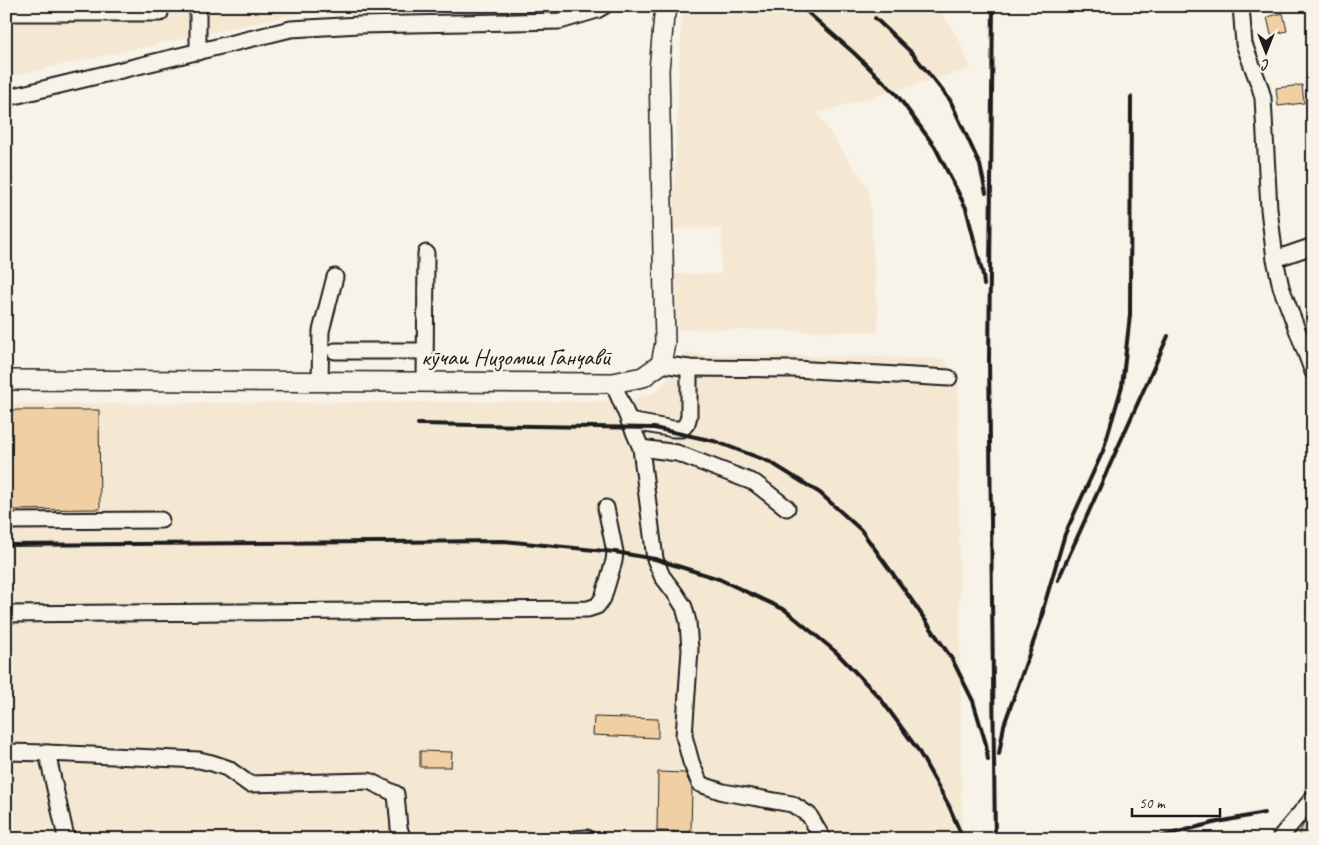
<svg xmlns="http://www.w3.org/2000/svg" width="1319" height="845" viewBox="0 0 1319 845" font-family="Caveat,sans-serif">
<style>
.built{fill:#f5e8d3}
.building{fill:#f0d0a2;stroke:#1c1c1c}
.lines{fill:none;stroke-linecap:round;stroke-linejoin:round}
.minor-casing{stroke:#1c1c1c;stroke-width:19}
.major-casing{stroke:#1c1c1c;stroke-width:22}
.minor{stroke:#f7f3e8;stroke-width:15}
.major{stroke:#f7f3e8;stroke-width:19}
.rail{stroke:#1c1c1c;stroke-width:4}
.labels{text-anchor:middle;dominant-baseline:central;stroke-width:5;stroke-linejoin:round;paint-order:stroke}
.street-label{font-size:24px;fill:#1c1c1c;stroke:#f7f3e8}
</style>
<rect width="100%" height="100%" fill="#f7f3e8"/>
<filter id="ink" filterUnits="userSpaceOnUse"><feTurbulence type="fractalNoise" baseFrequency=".02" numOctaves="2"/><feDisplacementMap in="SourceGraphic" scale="10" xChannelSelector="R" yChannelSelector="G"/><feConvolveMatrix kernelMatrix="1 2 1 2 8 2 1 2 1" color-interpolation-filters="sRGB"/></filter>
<g filter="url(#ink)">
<g class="built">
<path d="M6,6H586L311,11L6,77Z"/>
<path d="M687,6H933L942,14L960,42L971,69L817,113L869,190L879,332L677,329L675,274H721L722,228L673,229L678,84L682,19Z"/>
<path d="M683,354L881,357L943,359L958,380L962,839H6V404L626,401L654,393L670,377Z"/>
</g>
<g class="building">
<path d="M1283,13L1287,31L1271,35L1267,17Z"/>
<path d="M1302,85L1304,103L1278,106L1276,88Z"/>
<path d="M6,410H99L100,509L6,510Z"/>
<path d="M594,717L658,719V738L593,735Z"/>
<path d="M420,751L452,752L451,767H420Z"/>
<path d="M658,772L685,773L692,788L691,832L657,831Z"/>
<path d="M1313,813V839H1297L1303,825Z"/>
</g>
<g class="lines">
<g class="minor-casing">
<g id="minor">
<path d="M198,6V52"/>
<path d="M1241,6L1244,44L1260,87L1263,98L1269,209L1275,259L1281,287L1313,372"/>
<path d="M6,13H160"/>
<path d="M6,98L291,29L359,25L560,21L597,10L604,6"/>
<path d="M1275,259L1313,246"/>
<path d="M335,351H425"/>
<path d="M661,364L689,368L794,369L949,378"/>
<path d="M320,381L321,331L335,277"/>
<path d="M425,382L426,253"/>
<path d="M613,383L641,448L655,559L662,576L675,593L684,607L688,622L690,650L684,736L691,762L700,784L723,792L792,804L809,815L823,839"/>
<path d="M629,421L673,429H682L687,423L689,416V368"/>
<path d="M641,448L677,453L755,483L787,508"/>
<path d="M6,521L161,520"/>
<path d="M6,614L588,609L597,606L603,598L614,561L615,552L606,508"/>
<path d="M6,752L47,753L199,760L212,763L227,768L249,784L369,781L396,794L399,828L403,839"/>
<path d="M47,753L66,837"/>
<path d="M574,839L587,838"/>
<path d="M1280,839L1282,835L1313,798"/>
</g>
</g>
<g class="major-casing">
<path id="major" d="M6,380L613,383L643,377L661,364L665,343L659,70L664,16L669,6"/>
</g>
<use href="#minor" class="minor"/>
<use href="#major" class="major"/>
<g class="rail">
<path d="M798,6L805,10L854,53L897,95L935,147L966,208L983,275L984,285"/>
<path d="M993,6L989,361L995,839"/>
<path d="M875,18L912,53L950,100L980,165L986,193"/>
<path d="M418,424L654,428L714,441L770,462L820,493L861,530L906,592L952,659L973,701L986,744L988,760"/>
<path d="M6,545L504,541L615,552L655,559L719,579L785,610L836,652L880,698L918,750L949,806L963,839"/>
<path d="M1058,580L1168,336"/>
<path d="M1041,616L1065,534L1103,451L1122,386L1130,315L1131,97"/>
<path d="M999,754L1004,725L1044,612"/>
<path d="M1151,839L1213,823L1264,813"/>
</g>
</g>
</g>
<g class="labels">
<g class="street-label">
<text x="516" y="357">кӯчаи Низомии Ганҷавӣ</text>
</g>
</g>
<rect width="1319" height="845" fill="none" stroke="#f7f3e8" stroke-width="25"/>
<rect x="12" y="12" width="1294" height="820" fill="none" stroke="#1c1c1c" stroke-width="2" filter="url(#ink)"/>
<g transform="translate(1266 52) rotate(180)" stroke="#f7f3e8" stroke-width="4" paint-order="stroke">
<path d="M0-4L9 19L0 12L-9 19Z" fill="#1c1c1c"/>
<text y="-8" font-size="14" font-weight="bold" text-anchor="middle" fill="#1c1c1c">С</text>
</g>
<path d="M1132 808v8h88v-8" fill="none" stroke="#1c1c1c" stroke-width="2.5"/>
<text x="1139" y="808" font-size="15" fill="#1c1c1c" stroke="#f7f3e8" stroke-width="4" paint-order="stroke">50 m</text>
</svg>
